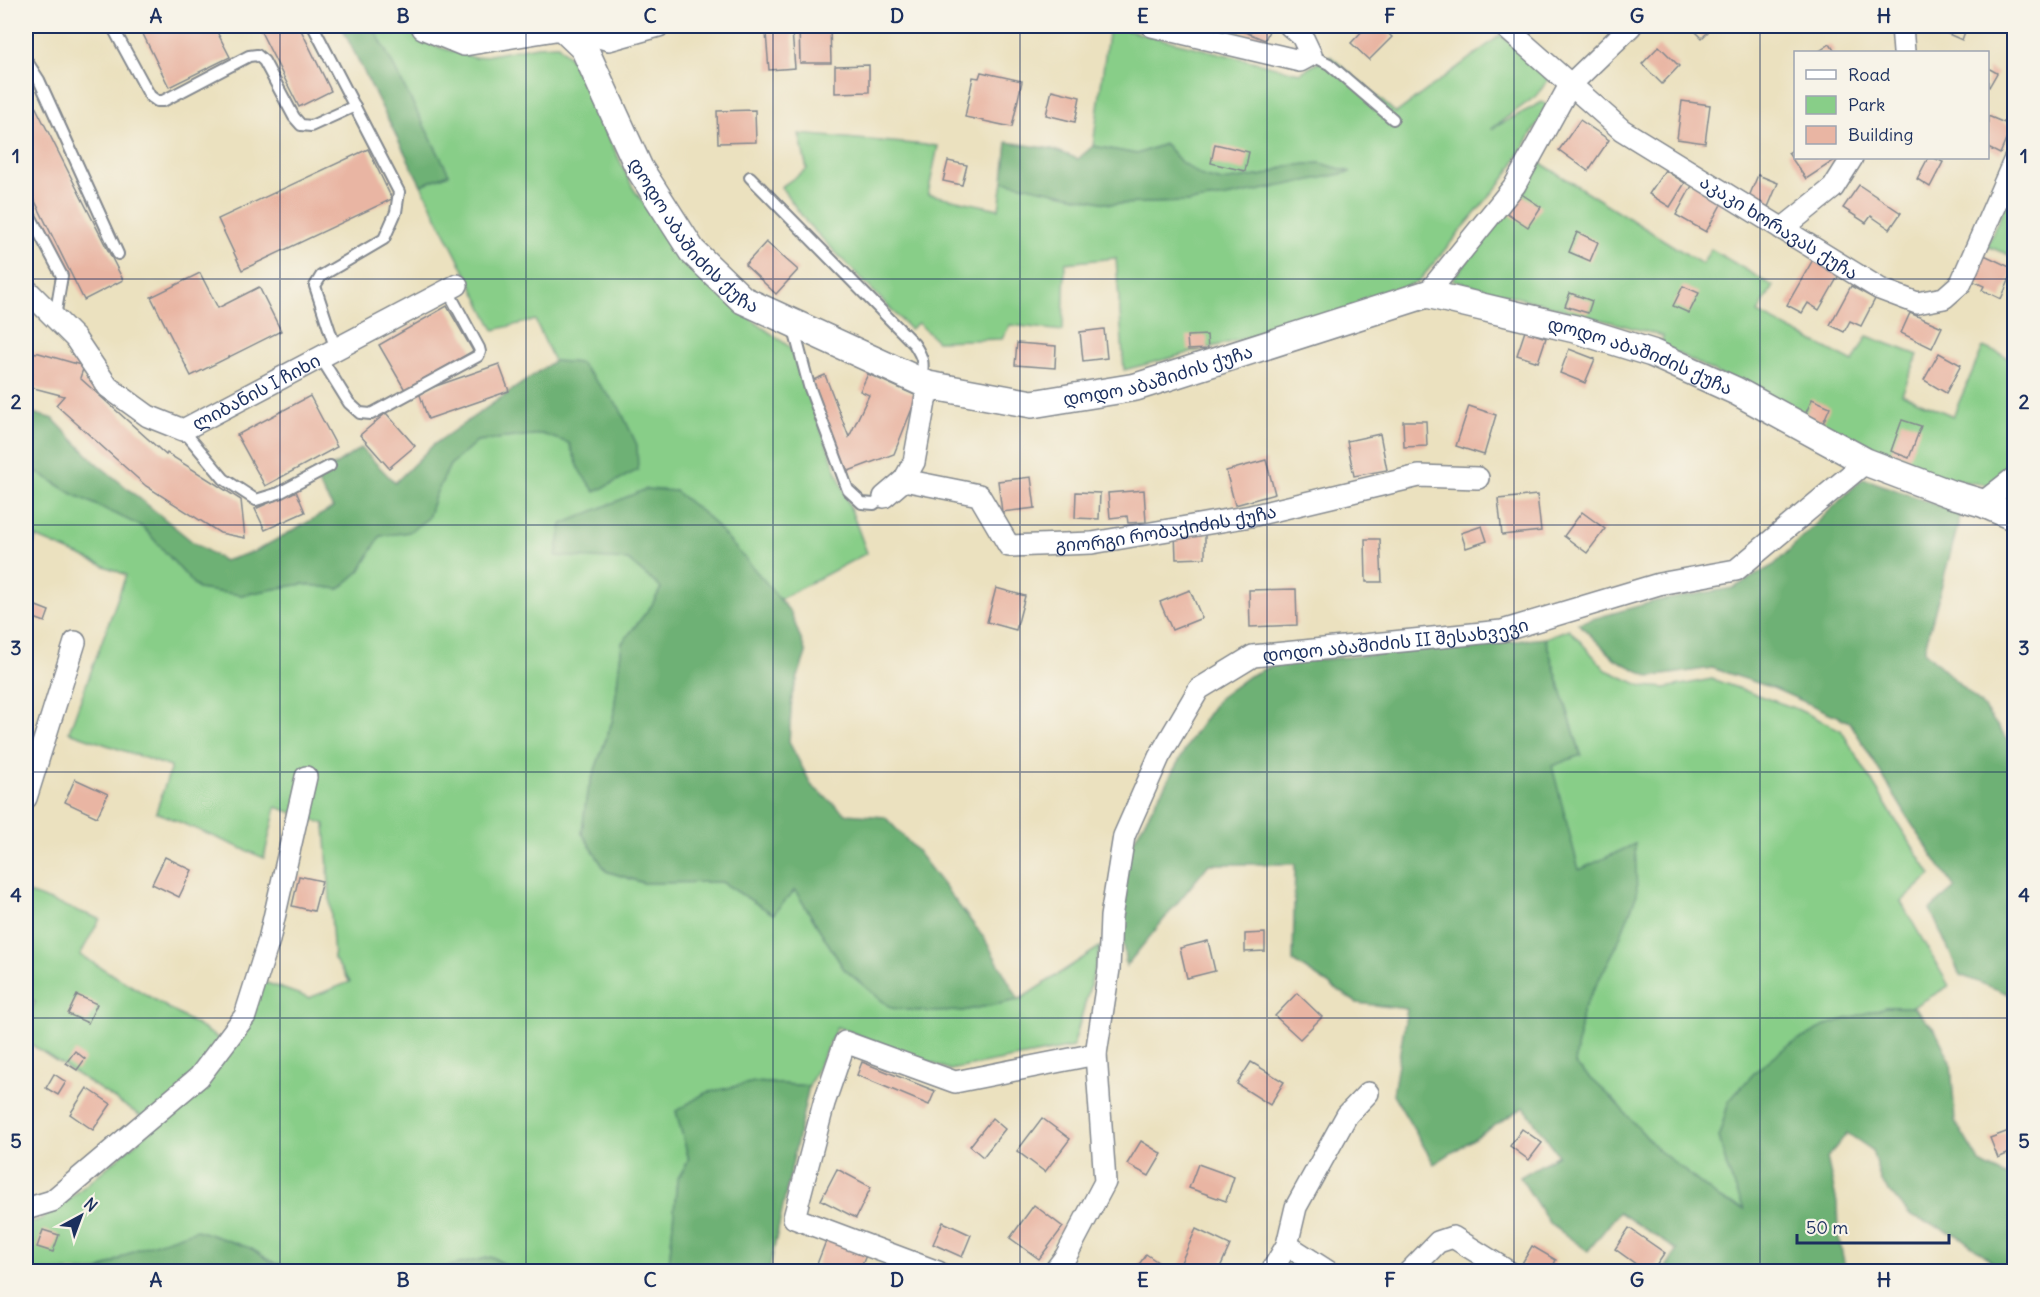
<svg xmlns="http://www.w3.org/2000/svg" width="2040" height="1297" viewBox="0 0 2040 1297" font-family="Delius,'Noto Sans Georgian',sans-serif">
<style>
.green{fill:#88ce88;stroke:#527e73;stroke-width:1.5}
.forest{fill:#6eb174;stroke:#447069;stroke-width:1.5}
.building{fill:#e9b5a3}
.lines{fill:none;stroke-linecap:round;stroke-linejoin:round}
.service-casing{stroke:#83888e;stroke-width:14}
.minor-casing{stroke:#83888e;stroke-width:24}
.tertiary-casing{stroke:#83888e;stroke-width:30}
.service{stroke:#fff;stroke-width:10}
.minor{stroke:#fff;stroke-width:21}
.tertiary{stroke:#fff;stroke-width:27}
.grid{fill:none;stroke:#1b2f5e;stroke-width:1.5;stroke-opacity:0.55}
.labels{text-anchor:middle;dominant-baseline:central;stroke-width:5;stroke-linejoin:round;paint-order:stroke}
.street-label{font-size:18px;fill:#1b2f5e;stroke:#f7f3e8}
.neatline{fill:none;stroke:#1b2f5e;stroke-width:2}
.grid-label{font-size:20px;text-anchor:middle;font-weight:bold;fill:#1b2f5e}
</style>
<rect width="100%" height="100%" fill="#f7f3e8"/>
<filter id="ink" filterUnits="userSpaceOnUse"><feTurbulence type="fractalNoise" baseFrequency=".0167" numOctaves="2"/><feDisplacementMap in="SourceGraphic" scale="12" xChannelSelector="R" yChannelSelector="G"/><feConvolveMatrix kernelMatrix="1 2 1 2 8 2 1 2 1" color-interpolation-filters="sRGB"/></filter>
<filter id="wash" filterUnits="userSpaceOnUse"><feTurbulence type="fractalNoise" baseFrequency=".008" numOctaves="4" result="noise"/><feDisplacementMap in="SourceGraphic" scale="24" xChannelSelector="R" yChannelSelector="G"/><feGaussianBlur stdDeviation="1.35" result="paint"/><feColorMatrix in="noise" values="0 0 0 0 0 0 0 0 0 0 0 0 0 0 0 0 0 1.4 0 .05"/><feComposite in="paint" operator="in"/></filter>
<g filter="url(#wash)">
<rect width="100%" height="100%" fill="#ebe1bf"/>
<g class="green">
<path d="M373,26H409L432,45L475,58L537,46L558,45L572,60L633,188L687,266L744,314L791,348L867,553L780,599L709,518L675,491L628,560L661,588L652,605L622,643L613,719L587,793L582,833L606,871L643,883L722,882L773,914L795,890L844,969L891,1008L929,1012L962,1011L1019,1000L1101,946L1073,1047L950,1070L837,1027L809,1086L754,1082L676,1111L689,1160L677,1180L669,1265L663,1271H515L492,1257L437,1269L438,1271H304L274,1263L250,1248L135,1250L98,1271H26V1224L41,1219L68,1200L156,1126L26,1041V1020L35,1002L26,997V892L100,919L80,955L233,1047L264,982L309,998L350,982L334,959L325,824L276,807L264,858L156,812L171,767L69,732L126,575L36,537L26,565V465L73,494L143,527L198,589L241,595L302,584L339,589L360,571L380,536L409,532L428,518L435,496L450,465L477,441L542,434L569,443L581,473L580,363L554,361L535,320L494,330L421,185L449,174Z"/>
<path d="M1109,26L1300,73L1330,56L1396,113L1501,35L1549,79L1536,96L1491,129L1542,102L1548,106L1507,175L1418,282L1323,318L1124,370L1116,258L1065,263L1063,331L1010,325L1002,339L937,341L918,323L910,329L807,223L781,187L807,169L799,134L938,146L928,194L999,209L1003,181L1111,204L1186,202L1226,197L1350,172L1320,163L1287,166L1265,175L1222,181L1202,176L1181,162L1165,144L1137,154L1093,146Z"/>
<path d="M1539,162L1702,264L1711,249L1773,286L1758,313L1853,362L1867,336L1918,355L1902,394L1953,416L1983,347L2010,358L2014,350V466L2013,470L1993,485C1923,481 1861,446 1800,415C1754,392 1707,368 1661,345L1663,336L1452,280L1526,188Z"/>
<path d="M2014,184V257L1987,246Z"/>
<path d="M1569,629L1606,670L1642,686L1665,688L1712,679L1797,709L1841,730L1891,813L1931,875L1901,902L1949,986L1913,1007H1886L1756,1071L1729,1101L1719,1136L1727,1168L1744,1209L1720,1199L1657,1149L1610,1096L1575,1064L1582,1012L1617,945L1635,844L1579,871L1551,766L1581,754L1545,638Z"/>
<path d="M1291,1260L1311,1272H1284Z"/>
</g>
<g class="forest">
<path d="M341,26H373L449,174L421,185Z"/>
<path d="M1007,142L1052,149L1078,159L1093,146L1137,154L1165,144L1181,162L1202,176L1222,181L1265,175L1287,166L1320,163L1351,172L1226,197L1186,202L1111,204L1003,181Z"/>
<path d="M554,361L580,363L619,407L637,445L638,470L595,492L581,473L569,443L542,434L477,441L450,465L435,496L428,518L409,532L380,536L360,571L339,589L302,584L241,595L198,589L143,527L73,494L26,465V411L53,419L95,462L194,543L224,561L256,551L333,508L315,478L361,448L395,483L433,445Z"/>
<path d="M1863,478L1961,514L1924,651L1980,703L2014,748V1007L2009,994L1960,975L1930,909L1955,888L1911,823L1850,722L1773,688L1712,668L1650,677L1615,659L1578,623L1656,601L1733,588L1774,565Z"/>
<path d="M646,489L675,491L709,518L763,579L791,613L806,653L792,695L789,742L812,786L846,814L885,817L917,851L984,938L1019,1000L962,1011L929,1012L891,1008L844,969L795,890L773,914L722,882L644,883L606,871L582,833L587,793L613,719L622,643L652,605L661,588L628,560L556,556L562,524Z"/>
<path d="M1545,638L1581,755L1552,766L1579,870L1635,844L1637,894L1617,945L1582,1012L1575,1064L1610,1096L1657,1149L1720,1199L1744,1209L1727,1168L1719,1136L1729,1101L1756,1071L1786,1047L1829,1024L1886,1007H1913L1935,1030L1951,1062L1955,1121L1980,1163L2003,1175L2014,1178V1271H2000L1987,1257L1957,1235L1911,1216L1881,1182L1872,1150L1847,1133L1827,1158L1837,1203L1838,1234L1846,1271H1664L1677,1250L1619,1212L1588,1251L1549,1223L1520,1177L1558,1155L1524,1107L1434,1164L1393,1094L1407,1009L1357,1003L1293,961L1295,864H1209L1126,966L1119,915L1130,847L1194,734L1219,698L1249,676L1276,664Z"/>
<path d="M754,1082L809,1086L770,1267L779,1271H663L669,1265L677,1180L689,1160L676,1111L705,1093Z"/>
<path d="M197,1230L250,1248L274,1263L304,1271H98L135,1250Z"/>
<path d="M492,1257L515,1271L438,1272L436,1269Z"/>
</g>
<g id="blocks">
<g class="building">
<path d="M139,26H214L230,57L169,87Z"/>
<path d="M258,26H299L331,91L299,107Z"/>
<path d="M799,26H830L831,63H800Z"/>
<path d="M1230,26H1271L1265,40Z"/>
<path d="M1367,26H1380L1392,37L1369,60L1351,43Z"/>
<path d="M1690,26H1714L1702,38Z"/>
<path d="M1938,26H1967L1962,40L1937,29Z"/>
<path d="M792,31L795,68L769,70L766,33Z"/>
<path d="M1830,44L1835,52H1818Z"/>
<path d="M1659,46L1679,66L1662,84L1642,64Z"/>
<path d="M869,65V92L835,93V66Z"/>
<path d="M1988,68L1997,73L1989,87L1988,86Z"/>
<path d="M981,72L1022,81L1012,127L965,117L973,77L979,78Z"/>
<path d="M26,88L123,280L84,300L26,183Z"/>
<path d="M1052,90L1080,97L1075,122L1046,115Z"/>
<path d="M1682,101L1710,105L1705,143L1677,139Z"/>
<path d="M755,110L756,142L718,143L717,111Z"/>
<path d="M1988,116L2012,126L2000,154L1988,148Z"/>
<path d="M1580,120L1609,140L1588,171L1559,150Z"/>
<path d="M1215,144L1249,152L1245,171L1211,163Z"/>
<path d="M1796,148V158H1838L1806,179L1788,153Z"/>
<path d="M368,149L392,199L242,270L218,219Z"/>
<path d="M1928,158H1934L1943,162L1930,187L1917,179Z"/>
<path d="M948,161L967,165L962,185L943,181Z"/>
<path d="M1665,170L1685,183L1670,207L1649,194Z"/>
<path d="M1758,175L1778,183L1768,207L1748,199Z"/>
<path d="M1694,182L1724,199L1706,232L1676,215Z"/>
<path d="M1859,185L1901,213L1890,229L1871,216L1866,223L1843,208Z"/>
<path d="M1520,193L1541,207L1528,227L1507,213Z"/>
<path d="M1577,232L1598,242L1590,261L1569,252Z"/>
<path d="M766,242L798,270L776,294L745,265Z"/>
<path d="M1978,252L2014,269L2001,299L1982,290L1984,286L1966,278Z"/>
<path d="M1814,258L1840,273L1819,310L1808,303L1802,313L1787,305Z"/>
<path d="M200,273L218,308L259,287L281,331L191,376L151,297Z"/>
<path d="M1683,286L1699,293L1689,313L1673,306Z"/>
<path d="M1851,286L1875,299L1861,326L1850,321L1844,332L1830,325Z"/>
<path d="M1570,293L1592,301L1588,313L1565,306Z"/>
<path d="M447,306L473,351L405,390L379,345Z"/>
<path d="M1910,313L1942,327L1932,348L1901,333Z"/>
<path d="M1104,329L1107,358L1083,361L1080,332Z"/>
<path d="M1525,331L1546,338L1538,362L1517,355Z"/>
<path d="M1207,335L1208,349L1188,350L1187,336Z"/>
<path d="M1017,343L1056,346L1055,368L1015,365Z"/>
<path d="M1569,349L1595,359L1585,383L1560,373Z"/>
<path d="M26,352L39,353L84,366L80,378L166,455L167,453L241,500L245,538L220,533L146,486L56,405L64,396L26,386Z"/>
<path d="M1939,353L1961,365L1946,393L1924,380Z"/>
<path d="M499,364L509,391L428,419L419,392Z"/>
<path d="M868,374L917,396L894,454L846,472L811,381L825,375L849,437L869,395L860,391Z"/>
<path d="M310,396L337,447L265,486L237,435Z"/>
<path d="M1812,399L1830,407L1823,423L1805,415Z"/>
<path d="M1469,406L1496,415L1484,455L1456,446Z"/>
<path d="M386,413L415,446L389,468L360,435Z"/>
<path d="M1902,420L1921,426L1909,458L1891,451Z"/>
<path d="M1403,421H1426L1427,446L1404,447Z"/>
<path d="M1380,434L1387,470L1354,476L1347,441Z"/>
<path d="M1266,460L1275,494L1235,505L1226,471Z"/>
<path d="M1031,477L1035,508L1002,512L998,481Z"/>
<path d="M1144,490L1146,522L1128,523L1127,516L1110,518L1108,493Z"/>
<path d="M296,491L305,512L265,530L255,509Z"/>
<path d="M1076,492L1100,493L1099,519L1075,518Z"/>
<path d="M1537,495L1541,531L1502,535L1498,499Z"/>
<path d="M1582,512L1605,529L1587,553L1564,536Z"/>
<path d="M1482,526L1487,541L1466,548L1461,533Z"/>
<path d="M1205,532V558L1176,559L1175,533Z"/>
<path d="M1365,539H1380L1382,582H1366Z"/>
<path d="M996,588L1025,596L1016,630L987,622Z"/>
<path d="M1296,589L1297,625L1250,627L1249,590Z"/>
<path d="M1190,590L1202,618L1172,630L1160,602Z"/>
<path d="M26,602L49,611L45,622L26,615Z"/>
<path d="M75,779L108,794L97,817L65,802Z"/>
<path d="M165,857L192,870L179,897L152,884Z"/>
<path d="M299,876L322,881L314,911L292,906Z"/>
<path d="M1265,933V951L1245,952V934Z"/>
<path d="M1208,941L1215,971L1187,978L1180,948Z"/>
<path d="M1297,993L1322,1017L1300,1039L1275,1016Z"/>
<path d="M77,995L97,1004L88,1023L68,1014Z"/>
<path d="M75,1051L85,1059L77,1070L66,1063Z"/>
<path d="M862,1062L935,1091L929,1105L857,1075Z"/>
<path d="M1251,1062L1284,1082L1270,1105L1237,1084Z"/>
<path d="M54,1074L66,1082L58,1095L46,1088Z"/>
<path d="M87,1088L111,1104L93,1130L70,1114Z"/>
<path d="M992,1118L1005,1129L983,1157L970,1146Z"/>
<path d="M1042,1118L1070,1139L1045,1172L1017,1151Z"/>
<path d="M1522,1129L1542,1143L1529,1160L1510,1146Z"/>
<path d="M2014,1129V1151L1998,1158L1990,1138Z"/>
<path d="M1141,1141L1162,1154L1149,1176L1127,1164Z"/>
<path d="M1198,1164L1234,1177L1226,1201L1189,1188Z"/>
<path d="M837,1169L871,1187L856,1218L821,1200Z"/>
<path d="M1034,1205L1063,1227L1039,1259L1010,1238Z"/>
<path d="M943,1222L971,1235L962,1257L933,1244Z"/>
<path d="M1629,1228L1665,1253L1652,1272H1647L1615,1249Z"/>
<path d="M1196,1229L1230,1245L1218,1272H1184L1178,1269Z"/>
<path d="M43,1230L59,1235L53,1252L37,1247Z"/>
<path d="M828,1236L867,1253L859,1272H835L817,1264Z"/>
<path d="M1532,1246L1556,1260L1550,1272H1533L1521,1265Z"/>
<path d="M1146,1254L1165,1267L1162,1272H1134Z"/>
</g>
</g>
</g>
<g filter="url(#ink)">
<use href="#blocks" fill-opacity="0" stroke="#83888e" stroke-width="1.5"/>
<g class="lines">
<g class="service-casing">
<g id="service">
<path d="M112,26L150,96L157,101H163L249,56L257,55L264,61L294,117L301,125L311,126L355,106"/>
<path d="M313,26L399,192L396,212L384,239L321,276L315,286L336,350"/>
<path d="M1311,55L1329,64L1393,119"/>
<path d="M26,60L39,80L118,254"/>
<path d="M750,177L914,344C924,359 924,364 921,381"/>
<path d="M26,208L62,276L55,317"/>
<path d="M793,326L809,386L848,490L862,503L874,504L884,497"/>
<path d="M321,358L349,403L360,413L371,414L478,356L480,352L479,348L448,291"/>
<path d="M183,430L224,479L256,500L279,493L330,466"/>
</g>
</g>
<g class="minor-casing">
<g id="minor">
<path d="M562,26L609,40L659,26"/>
<path d="M1152,26L1300,61L1311,55L1302,36L1290,26"/>
<path id="s1" d="M1504,26L1622,130L1880,289L1917,303L1944,298L1961,283L2014,161"/>
<path d="M1902,26L1904,52"/>
<path d="M1782,229L1833,188L1852,158"/>
<path id="s2" d="M26,289L75,338L108,387L148,416L183,430L457,285"/>
<path d="M1427,294L1515,185L1570,85L1631,26"/>
<path d="M904,480L914,462L928,385"/>
<path id="s3" d="M884,497L904,480L979,495L1009,546L1092,543L1251,516L1419,476L1478,478"/>
<path d="M1982,503L2014,478"/>
<path d="M26,798L75,642"/>
<path d="M26,1209L52,1201L199,1077L245,1016L269,940L306,777"/>
<path d="M1287,1245L1329,1272"/>
<path d="M938,1272L794,1218L824,1103L845,1042L955,1082L1096,1054"/>
<path id="s4" d="M1054,1272L1066,1256L1105,1182L1096,1054L1109,969L1111,917L1124,836L1159,757L1199,689L1253,656L1502,631L1659,584L1736,570L1866,462"/>
<path d="M1271,1272L1287,1245L1296,1207L1347,1115L1368,1093"/>
<path d="M1409,1272L1438,1242L1453,1237L1509,1272"/>
</g>
</g>
<g class="tertiary-casing">
<g id="tertiary">
<path id="s5" d="M425,26L464,42L561,26L584,48L639,168L692,251L743,300L928,385L1032,404L1136,387L1427,294L1575,329L1652,353L1736,391L1866,462L1948,493L1982,503L2014,517"/>
</g>
</g>
<use href="#service" class="service"/>
<use href="#minor" class="minor"/>
<use href="#tertiary" class="tertiary"/>
</g>
</g>
<path class="grid" d="M280,26V1272M526,26V1272M773,26V1272M1020,26V1272M1267,26V1272M1514,26V1272M1760,26V1272M26,279H2014M26,525H2014M26,772H2014M26,1018H2014"/>
<g class="labels">
<g class="street-label">
<text stroke="none"><textPath href="#s1" startOffset="342">აკაკი ხორავას ქუჩა</textPath></text>
<text stroke="none"><textPath href="#s5" startOffset="392">დოდო აბაშიძის ქუჩა</textPath></text>
<text stroke="none"><textPath href="#s5" startOffset="1416">დოდო აბაშიძის ქუჩა</textPath></text>
<text stroke="none"><textPath href="#s5" startOffset="912">დოდო აბაშიძის ქუჩა</textPath></text>
<text stroke="none"><textPath href="#s2" startOffset="298">ლიბანის I ჩიხი</textPath></text>
<text stroke="none"><textPath href="#s3" startOffset="320">გიორგი რობაქიძის ქუჩა</textPath></text>
<text stroke="none"><textPath href="#s4" startOffset="824">დოდო აბაშიძის II შესახვევი</textPath></text>
</g>
</g>
<rect width="2040" height="1297" fill="none" stroke="#f7f3e8" stroke-width="66"/>
<rect x="1794" y="51" width="195" height="108" fill="#f7f3e8" stroke="#9fa5b1" stroke-width="1.5"/>
<rect x="1806" y="70" width="30" height="9" fill="#ffffff" stroke="#9fa5b1" stroke-width="1.5"/>
<text x="1848" y="81" font-size="18" fill="#1b2f5e">Road</text>
<rect x="1806" y="96" width="30" height="18" fill="#88ce88" stroke="#9fa5b1" stroke-width="1.5"/>
<text x="1848" y="111" font-size="18" fill="#1b2f5e">Park</text>
<rect x="1806" y="126" width="30" height="18" fill="#e9b5a3" stroke="#9fa5b1" stroke-width="1.5"/>
<text x="1848" y="141" font-size="18" fill="#1b2f5e">Building</text>
<g transform="translate(81 1216) rotate(41)" stroke="#f7f3e8" stroke-width="4.5" paint-order="stroke">
<path d="M0-4.5L10 22L0 15L-10 22Z" fill="#1b2f5e"/>
<text y="-9" font-size="16" font-weight="bold" text-anchor="middle" fill="#1b2f5e">N</text>
</g>
<path d="M1797 1234v9h152v-9" fill="none" stroke="#1b2f5e" stroke-width="3"/>
<text x="1806" y="1234" font-size="18" fill="#1b2f5e" stroke="#f7f3e8" stroke-width="4.5" paint-order="stroke">50 m</text>
<rect x="33" y="33" width="1974" height="1231" class="neatline"/>
<g class="grid-label">
<text x="156" y="23">A</text>
<text x="403" y="23">B</text>
<text x="650" y="23">C</text>
<text x="897" y="23">D</text>
<text x="1143" y="23">E</text>
<text x="1390" y="23">F</text>
<text x="1637" y="23">G</text>
<text x="1884" y="23">H</text>
<text x="16" y="163">1</text>
<text x="2024" y="163">1</text>
<text x="16" y="409">2</text>
<text x="2024" y="409">2</text>
<text x="16" y="655">3</text>
<text x="2024" y="655">3</text>
<text x="16" y="902">4</text>
<text x="2024" y="902">4</text>
<text x="16" y="1148">5</text>
<text x="2024" y="1148">5</text>
<text x="156" y="1287">A</text>
<text x="403" y="1287">B</text>
<text x="650" y="1287">C</text>
<text x="897" y="1287">D</text>
<text x="1143" y="1287">E</text>
<text x="1390" y="1287">F</text>
<text x="1637" y="1287">G</text>
<text x="1884" y="1287">H</text>
</g>
</svg>
